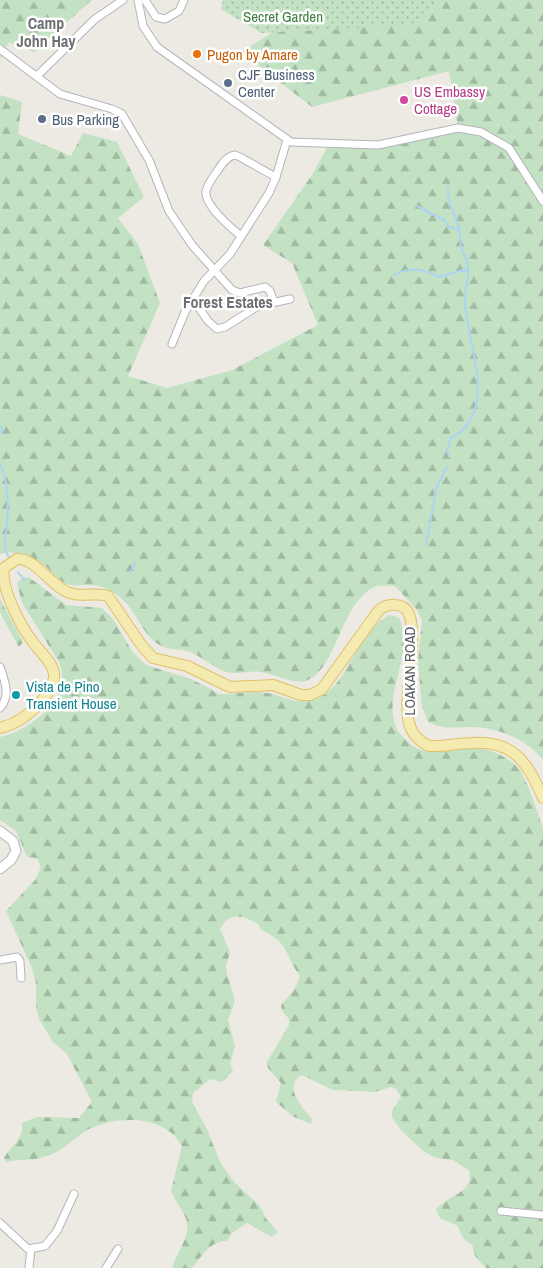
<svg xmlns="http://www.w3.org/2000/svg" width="543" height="1268" viewBox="0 0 543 1268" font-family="'Archivo Narrow',sans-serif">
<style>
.forest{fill:url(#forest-firs)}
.park{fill:url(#park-dots)}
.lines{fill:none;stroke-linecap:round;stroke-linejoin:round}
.stream{stroke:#abd4f5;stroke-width:2}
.minor-casing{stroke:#b4b5b9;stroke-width:9}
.tertiary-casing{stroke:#b4b5b9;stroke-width:11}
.primary-casing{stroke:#e0c068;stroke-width:12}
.minor{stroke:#fff;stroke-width:7}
.tertiary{stroke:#fff;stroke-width:9}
.primary{stroke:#f5ebb0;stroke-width:10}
.food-dot{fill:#e8710a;stroke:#fff;stroke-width:2}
.service-dot{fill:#5c6f8a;stroke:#fff;stroke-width:2}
.hotel-dot{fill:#d1479c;stroke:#fff;stroke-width:2}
.culture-dot{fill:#0f9aa8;stroke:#fff;stroke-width:2}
.labels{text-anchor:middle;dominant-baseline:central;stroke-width:5;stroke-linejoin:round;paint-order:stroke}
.park-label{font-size:15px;fill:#3e7e42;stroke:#fff}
.food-label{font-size:15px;fill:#c56008;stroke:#fff;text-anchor:start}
.service-label{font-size:15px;fill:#4e5e75;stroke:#fff;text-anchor:start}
.hotel-label{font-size:15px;fill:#b23c85;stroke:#fff;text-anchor:start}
.street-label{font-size:15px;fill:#5b5e62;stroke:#fff}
.culture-label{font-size:15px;fill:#0d838f;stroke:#fff;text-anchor:start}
.neighbourhood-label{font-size:16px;font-weight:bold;fill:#6d7074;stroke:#fff}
</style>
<defs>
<pattern id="forest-firs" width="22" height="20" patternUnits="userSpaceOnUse" patternTransform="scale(1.25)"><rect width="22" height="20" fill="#c3e1c3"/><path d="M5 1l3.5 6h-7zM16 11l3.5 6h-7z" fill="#a1baa2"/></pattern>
<pattern id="park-dots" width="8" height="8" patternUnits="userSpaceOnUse" patternTransform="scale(1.25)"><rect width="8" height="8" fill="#c3e1c3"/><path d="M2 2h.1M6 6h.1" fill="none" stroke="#a1baa2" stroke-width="1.8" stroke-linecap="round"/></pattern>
</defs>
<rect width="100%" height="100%" fill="#eceae3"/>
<g class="forest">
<path d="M0,0H92L34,52L9,42L0,59Z"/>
<path d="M298,0H543V760C528,740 499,728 474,727C457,727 444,730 428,722L422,707L418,661L422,620L417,610L395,586C390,586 382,585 377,586C340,599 338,671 305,681C295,685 273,673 261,672C249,670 236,676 223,671C209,665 199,653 183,650C173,649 163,649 155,642C141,631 136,611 123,600C111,589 100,584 85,585C81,585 74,586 70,585C58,582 50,568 40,562C30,555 11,550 0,554V95L22,102L18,134L71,156L83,133L117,142L144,197L118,218L138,244L160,303L128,376L167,388L232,370L318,325L292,263L263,245L312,175L329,144L378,145L458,128L449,71L312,107L241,52L298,17Z"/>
<path d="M23,577L30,578L66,605L102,608L113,619L132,651L146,665L191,679L209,688L218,694C234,695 252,690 267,693C281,695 294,704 308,701C349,695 353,632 390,615L399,618C416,653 382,692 396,727C398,733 404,738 408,742C428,760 447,748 470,747C485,747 508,756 518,768C527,778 538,814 543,828V1268H486L475,1256L472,1244C465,1242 460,1234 458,1226L440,1218L436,1210C446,1195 476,1193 469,1170L453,1160L436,1158L423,1151L400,1129L392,1117V1111L401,1097L396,1089L391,1087L375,1092L333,1090L302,1075C282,1085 302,1108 312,1119L311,1124L294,1117L276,1102L281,1083L268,1068L267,1062L289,1025V1019L282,1011L281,1005L294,990L300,976C282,951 292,945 260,929L259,925C244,915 229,911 220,929L230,952L226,966L227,974L235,1001L228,1020L235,1046L230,1064L233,1071L222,1082L210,1079L193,1093L192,1102L206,1127L221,1164L235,1183L259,1205L267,1220L278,1232L272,1237L247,1223L232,1233L227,1241C211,1240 201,1257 192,1268H172C176,1253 192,1236 186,1219C182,1209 175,1201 171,1191L182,1146C165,1115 119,1115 89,1129C74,1137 64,1151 47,1156C34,1161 20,1159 6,1162L4,1158C11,1145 24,1140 22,1123L37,1117L79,1118L92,1102L67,1054L53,1042L39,1019L36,1006V983L32,968L6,911L35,880L41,867L37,858L27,857L16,831L0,820V737C31,730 74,697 59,662L22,603L17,583Z"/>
<path d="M0,599L23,642L19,647C18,646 1,615 0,612C0,608 0,603 0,599Z"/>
</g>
<path class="park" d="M223,0H438V3L414,23L342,29L261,33L221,9Z"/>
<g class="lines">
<g class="stream">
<path d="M448,188C447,205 454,210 458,224C461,232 460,239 461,247C462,252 466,256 467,261C471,276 464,289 465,303C467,344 500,413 451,438L447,450L449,456"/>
<path d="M417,206L444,220L449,227L460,230"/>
<path d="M394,275C412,266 422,269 440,277L467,269"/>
<path d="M0,426L2,430L0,434"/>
<path d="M0,464C9,482 8,506 7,526C6,539 1,546 10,559"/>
<path d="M426,546L436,489L447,467"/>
<path d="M18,572L24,580"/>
<path d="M130,573L136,562"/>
</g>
<g class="minor-casing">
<g id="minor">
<path d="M138,0L143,26L157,47L291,142L378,145L458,128L481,132L509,148L543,201"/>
<path d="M145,0L156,17L165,19L179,11L184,0"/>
<path d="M0,49L60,94L112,109L122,114L149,160L169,211L192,245L232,290L240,293L265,287L270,291L274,302"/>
<path d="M37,76L95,19L123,0"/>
<path d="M241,236C231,228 204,205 206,191C208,183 214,176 218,170C222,164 227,156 235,155C238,155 269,174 276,177"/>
<path d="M193,299L208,321L217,329L225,327L258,306L290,299"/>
<path d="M172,344L185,312L204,281L230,254L269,193L276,177L287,140"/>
<path d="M0,667C5,681 11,696 0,708"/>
<path d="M0,960L17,957L20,961L21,978"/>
<path d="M501,1211L543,1215"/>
<path d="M0,1223L28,1249L45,1246L57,1231L74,1194"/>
<path d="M29,1268L31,1249"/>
<path d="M106,1268L118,1249"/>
</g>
</g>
<g class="tertiary-casing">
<path id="tertiary" d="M0,831L13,841L16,851L11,860L0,869"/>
</g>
<g class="primary-casing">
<path id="primary" d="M0,728C16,724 27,716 39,704C46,696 55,685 54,674C53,662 39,651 33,642C21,627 0,587 4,568L17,559C32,557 49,581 62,589C77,600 92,591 108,596L142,646L153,658L187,666L230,687L273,685L301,695H310L322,689L379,610C388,603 404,602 409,614C419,640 402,694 409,723C412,735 419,741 429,746C444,747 458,743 472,743C515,740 528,764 543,798"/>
</g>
<use href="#minor" class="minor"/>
<use href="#tertiary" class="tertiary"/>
<use href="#primary" class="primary"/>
</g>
<circle class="food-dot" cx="197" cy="54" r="5"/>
<g class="service-dot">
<circle cx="228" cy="83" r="5"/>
<circle cx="42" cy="119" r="5"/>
</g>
<circle class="hotel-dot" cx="404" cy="100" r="5"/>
<circle class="culture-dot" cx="16" cy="695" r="5"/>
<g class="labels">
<g class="park-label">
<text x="283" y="16">Secret Garden</text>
</g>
<g class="food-label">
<text x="207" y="54">Pugon by Amare</text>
</g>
<g class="service-label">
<text x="238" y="74">CJF Business<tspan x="238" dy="17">Center</tspan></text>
<text x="52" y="119">Bus Parking</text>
</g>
<g class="hotel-label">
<text x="414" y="91">US Embassy<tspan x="414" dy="17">Cottage</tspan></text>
</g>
<g class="street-label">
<text transform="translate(409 671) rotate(-90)">LOAKAN ROAD</text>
</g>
<g class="culture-label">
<text x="26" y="686">Vista de Pino<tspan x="26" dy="17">Transient House</tspan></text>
</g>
<g class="neighbourhood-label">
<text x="46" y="23">Camp<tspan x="46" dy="18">John Hay</tspan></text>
<text x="228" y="302">Forest Estates</text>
</g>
</g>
</svg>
